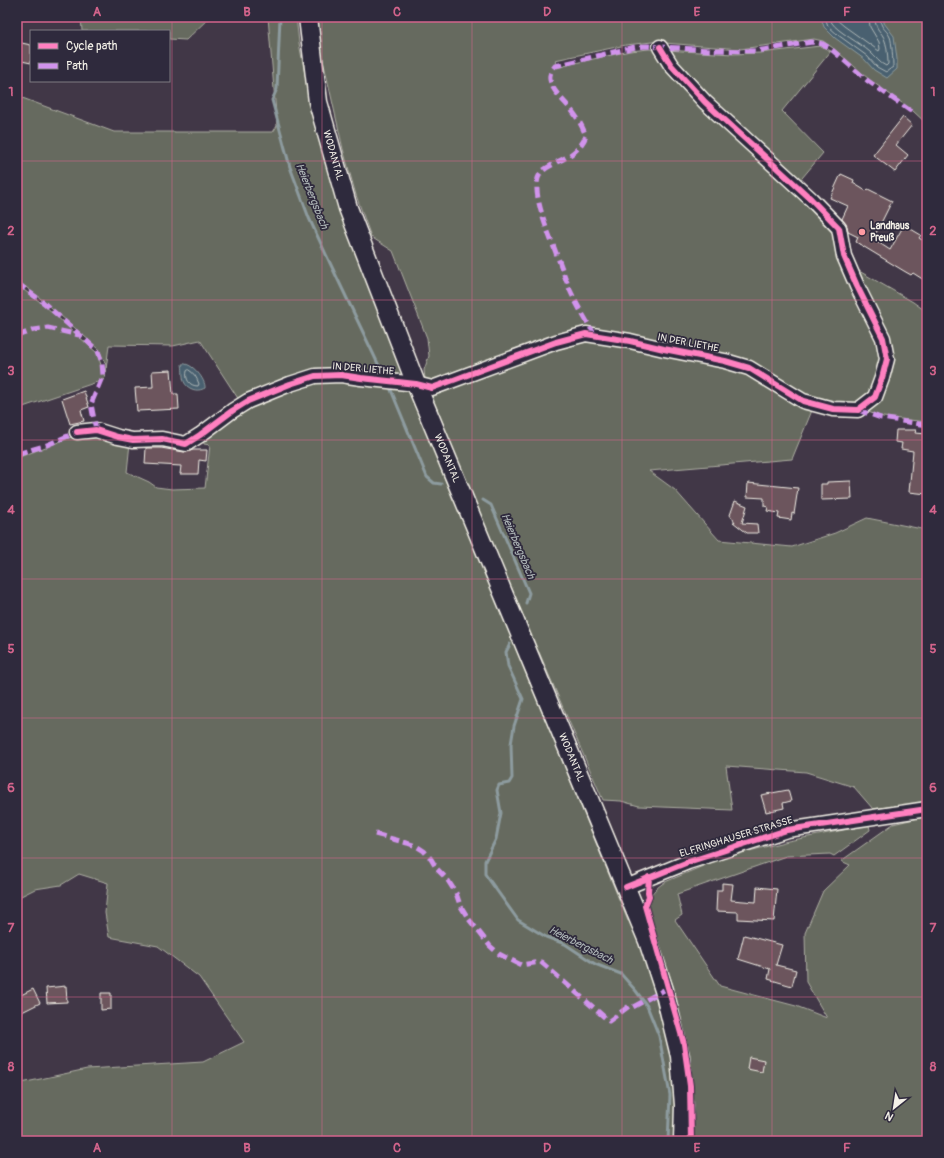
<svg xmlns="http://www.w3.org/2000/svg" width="944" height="1158" viewBox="0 0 944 1158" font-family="Pangolin,sans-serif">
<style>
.green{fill:#666b5e;stroke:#adaea3}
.water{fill:#48616f;stroke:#8d9b9f}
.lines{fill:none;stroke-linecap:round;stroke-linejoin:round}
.shore{stroke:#afb7b8;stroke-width:1}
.stream{stroke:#8d9b9f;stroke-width:3}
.building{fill:#6c555d;stroke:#f4f1e8}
.minor-casing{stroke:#f4f1e8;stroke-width:17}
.major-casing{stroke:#f4f1e8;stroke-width:21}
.minor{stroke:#2f2a3d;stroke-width:14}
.major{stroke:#2f2a3d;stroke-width:18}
.quiet{stroke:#d193ec;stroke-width:5;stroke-dasharray:10 5;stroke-linecap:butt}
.cycleway-casing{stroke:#2f2a3d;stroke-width:8}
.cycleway{stroke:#ff80c0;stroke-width:6}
.grid{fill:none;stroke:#d4648c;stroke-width:1;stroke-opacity:0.55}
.poi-dot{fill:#ff9aa2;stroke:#2f2a3d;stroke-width:1.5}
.labels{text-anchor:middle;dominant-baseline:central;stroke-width:3.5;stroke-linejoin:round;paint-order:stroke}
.street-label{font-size:10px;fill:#f4f1e8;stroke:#2f2a3d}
.poi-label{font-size:10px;font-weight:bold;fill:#f4f1e8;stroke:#2f2a3d;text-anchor:start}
.water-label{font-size:11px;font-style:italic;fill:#afb7b8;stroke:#2f2a3d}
.neatline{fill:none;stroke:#d4648c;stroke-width:1.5}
.grid-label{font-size:13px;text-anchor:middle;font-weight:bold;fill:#d4648c}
</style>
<rect width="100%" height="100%" fill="#413747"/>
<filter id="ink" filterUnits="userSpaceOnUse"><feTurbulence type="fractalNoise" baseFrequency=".025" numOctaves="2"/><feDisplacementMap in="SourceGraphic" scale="8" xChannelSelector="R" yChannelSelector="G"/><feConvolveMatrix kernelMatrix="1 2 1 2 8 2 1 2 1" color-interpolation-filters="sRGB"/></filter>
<g filter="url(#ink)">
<g class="green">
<path d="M81,17H210L186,40L169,39V31H82Z"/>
<path d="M268,17H296L299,43L315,126L340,208L403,376L339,372L241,403L200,340L173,346L109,345L105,378L103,380L17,409V285L43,304L97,353L105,377L106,365L99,349L45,302L17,280V96L114,132H273L277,126Z"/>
<path d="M315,17H925L927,27V124L913,111L870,80L833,48L823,41L814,39L778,44L740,49L652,42L626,45L555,60L557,68L575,63L630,51L649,49L733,54L760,53L820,46L831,51L782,111L823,153L797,184L837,230L885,358L872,395L854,408L806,400L769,376L601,334L435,384L425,379L424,370L429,356L427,338L393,251L371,237L356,195L343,149L323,60Z"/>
<path d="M852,267L913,302L927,312V422L883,417L862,410L889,361Z"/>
<path d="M586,338L726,364L813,408L792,459L649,471L675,490L719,540L792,547L835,533L867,518L927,530V802L873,809L854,787L806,772L726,766L732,810L639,806L621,801L603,800L539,652L520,658L628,921L647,913C645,899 654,889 665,882L722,858L788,841L869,825L870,830L834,856L830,854L786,856L677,894L682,915L675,920L720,986L796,1006L827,1018L806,982L805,933L823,891L850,865L841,861L893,824L927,816V1141H17V1084L87,1069L203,1062L244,1042L199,977L158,946L109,937L105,913L108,883L79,874L61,885L35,889L17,898V458L77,435L96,433L130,443L127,472L149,482L156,487L172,489L205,488L210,445L204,444L203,438L231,416L317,379L408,386L453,500L471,497L426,390Z"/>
</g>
<g class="water">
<path d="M821,17H884V23L894,36L897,59V69L887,78L874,70L864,59L835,38L824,27Z"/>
<path d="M182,364C192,362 206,380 205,388C201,390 197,391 192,389C180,384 184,374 182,364Z"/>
</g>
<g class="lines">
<g class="shore">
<path d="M825,17L828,26L838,35L867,56L877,67L886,72L893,67C893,62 892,41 890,37C886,28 880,29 880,17"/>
<path d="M830,17C831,18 831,22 832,23C838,32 860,43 870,52C876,57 879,63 886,66L888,64C888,59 887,46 885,41C882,30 875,32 875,17"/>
<path d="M836,17L837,20L844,26L879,51L880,49L879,42L870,27L869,17"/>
<path d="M189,370C194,373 197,378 199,384L198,386C189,386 185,379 187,371Z"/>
</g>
<g class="stream">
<path d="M280,17L277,89L272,100L290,167L309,218L330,263L381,370"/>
<path d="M391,390L427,477L434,483L441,484"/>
<path d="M483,500L491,505L529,593L526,603"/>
<path d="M510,644L506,652L508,666L523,699L514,726L511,744L512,778L509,783L499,785L497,790L501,813L496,839L485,861V874L518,920L546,937L565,944L595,964L621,974L636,991L647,1006L659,1036L670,1095L668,1141"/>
</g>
</g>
<g class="building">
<path d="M17,42L31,45V63L17,60Z"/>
<path d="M903,117L912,125L896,145L908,155L895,172L873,155Z"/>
<path d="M841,174L854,180L853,183L866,191L868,189L892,201L873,239L890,250L904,225L921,235L919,238L927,243V275L924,280L913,273L911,275L904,271L856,242L858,237L848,232L847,226L842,219L848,206L830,198Z"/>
<path d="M171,370L173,394H178L179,409L137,411L135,388L153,387L152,371Z"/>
<path d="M84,391L89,407L81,410L84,421L70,424L62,399Z"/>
<path d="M896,430H916L915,433L927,434V494L909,492L913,451L901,449L902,443L895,442Z"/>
<path d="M146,448H161L184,452L190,451L193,450H207L206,461L199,460L198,474H180L181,466L145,464Z"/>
<path d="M851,481L852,499L821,500V484H827V482Z"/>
<path d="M748,483L798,488L794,514L792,513L791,520L778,518L779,513L767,511L768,507L764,506V498L747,497Z"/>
<path d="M735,501L747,506L742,523L757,524L758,533H747L733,522H735L730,515Z"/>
<path d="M788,790L791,801L783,803L784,808L766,812L761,795Z"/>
<path d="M722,883L733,884L731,900L756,902L757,887L777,889L774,921L738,919V912L716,911L717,890H722Z"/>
<path d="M744,935L782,945L776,965L796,970L792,986L768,979L770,969L738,959Z"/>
<path d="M66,986L67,1002L47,1003L46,988Z"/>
<path d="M33,989L40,1003L20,1013L17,1006V997Z"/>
<path d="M101,993H111V1009L101,1010Z"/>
<path d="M749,1057L764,1060L762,1072L747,1069Z"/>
</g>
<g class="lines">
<g class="minor-casing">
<g id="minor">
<path d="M77,432L96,430L118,437L133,440L162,439L186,444L200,435L232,411L248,401L290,384L315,376L341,375L361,378L416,384L432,388L556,342L586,334L630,341L664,349L725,361L749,368L803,401L833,409L858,410L875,397L882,378L887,359L883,338L857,286L844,256L839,228L811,199L705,102L671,65L660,47"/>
<path d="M626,887L688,862L787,830L927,809"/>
</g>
</g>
<g class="major-casing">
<g id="major">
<path id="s1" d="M308,17L318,102L348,208L416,384L648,941L664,990L680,1056L684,1105L683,1141"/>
</g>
</g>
<use href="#minor" class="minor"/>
<use href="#major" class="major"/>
<g class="quiet">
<path d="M17,283L44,303L98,351L102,363L103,375L91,404L96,430"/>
<path d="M17,336L34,330L48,328L79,335"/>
<path d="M595,336C587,321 577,306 570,290C565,278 561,265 556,253C550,236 529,190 540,174C544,168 551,166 557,162C570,156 580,150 586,136C582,125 576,115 568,106C562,99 554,92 551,83C548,76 551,71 555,66L635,47L647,46L709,50L757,51L812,42L823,44L831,49L868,81L912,112"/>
<path d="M858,410L881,418L927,425"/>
<path d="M17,454L47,445L77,432"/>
<path d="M375,834L407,843L416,846L424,851L431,859L437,869L447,879L456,893L460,905L468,918L490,946L499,954L521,965L541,962L609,1021L629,1006L633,1007L664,990"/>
</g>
<g class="cycleway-casing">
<g id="cycleway">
<path d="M77,432L96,430L118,437L133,440L162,439L186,444L200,435L232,411L248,401L290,384L315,376L341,375L361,378L416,384L432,388L556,342L586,334L630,341L664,349L725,361L749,368L803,401L833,409L858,410L875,397L882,378L887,359L883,338L857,286L844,256L839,228L811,199L705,102L671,65L660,47"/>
<path d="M649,877L648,892L649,896L645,906L684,1044L690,1086L691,1141"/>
<path d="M626,887L688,862L787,830L927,809"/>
</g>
</g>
<use href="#cycleway" class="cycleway"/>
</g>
</g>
<path class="grid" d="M172,17V1141M322,17V1141M472,17V1141M622,17V1141M772,17V1141M17,161H927M17,300H927M17,440H927M17,579H927M17,718H927M17,858H927M17,997H927"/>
<circle class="poi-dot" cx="862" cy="232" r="4"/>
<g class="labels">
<g class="street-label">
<text stroke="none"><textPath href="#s1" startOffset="141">WODANTAL</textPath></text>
<text transform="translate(688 343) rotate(11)">IN DER LIETHE</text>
<text transform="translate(363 369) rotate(5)">IN DER LIETHE</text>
<text stroke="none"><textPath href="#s1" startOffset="465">WODANTAL</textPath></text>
<text stroke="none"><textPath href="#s1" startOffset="789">WODANTAL</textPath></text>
<text transform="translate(736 837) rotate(-17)">ELFRINGHAUSER STRASSE</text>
</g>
<g class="poi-label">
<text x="870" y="226">Landhaus<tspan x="870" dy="12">Preuß</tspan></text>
</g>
<g class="water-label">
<text transform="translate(312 196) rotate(68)">Heierbergsbach</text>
<text transform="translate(518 546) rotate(67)">Heierbergsbach</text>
<text transform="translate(581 945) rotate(27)">Heierbergsbach</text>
</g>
</g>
<rect width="944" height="1158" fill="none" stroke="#2f2a3d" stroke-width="44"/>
<rect x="30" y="30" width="140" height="52" fill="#2f2a3d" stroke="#7e7a81"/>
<rect x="38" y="43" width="20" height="6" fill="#ff80c0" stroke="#7e7a81"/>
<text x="66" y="50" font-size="12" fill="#f4f1e8">Cycle path</text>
<rect x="38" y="63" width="20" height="6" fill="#d193ec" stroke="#7e7a81"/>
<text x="66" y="70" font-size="12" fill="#f4f1e8">Path</text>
<g transform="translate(894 1108) rotate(210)" stroke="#2f2a3d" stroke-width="3" paint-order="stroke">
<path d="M0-3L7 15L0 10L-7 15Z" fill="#f4f1e8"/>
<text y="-6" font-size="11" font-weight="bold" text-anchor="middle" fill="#f4f1e8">N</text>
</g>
<rect x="22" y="22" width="900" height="1114" class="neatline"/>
<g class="grid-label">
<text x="97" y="16">A</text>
<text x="247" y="16">B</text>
<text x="397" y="16">C</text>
<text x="547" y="16">D</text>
<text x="697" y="16">E</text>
<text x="847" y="16">F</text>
<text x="11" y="96">1</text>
<text x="933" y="96">1</text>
<text x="11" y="235">2</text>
<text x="933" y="235">2</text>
<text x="11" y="375">3</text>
<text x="933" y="375">3</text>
<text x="11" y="514">4</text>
<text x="933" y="514">4</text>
<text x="11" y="653">5</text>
<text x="933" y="653">5</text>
<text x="11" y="792">6</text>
<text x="933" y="792">6</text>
<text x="11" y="932">7</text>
<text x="933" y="932">7</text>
<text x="11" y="1071">8</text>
<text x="933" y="1071">8</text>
<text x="97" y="1152">A</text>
<text x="247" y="1152">B</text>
<text x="397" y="1152">C</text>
<text x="547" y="1152">D</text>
<text x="697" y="1152">E</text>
<text x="847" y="1152">F</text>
</g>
</svg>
